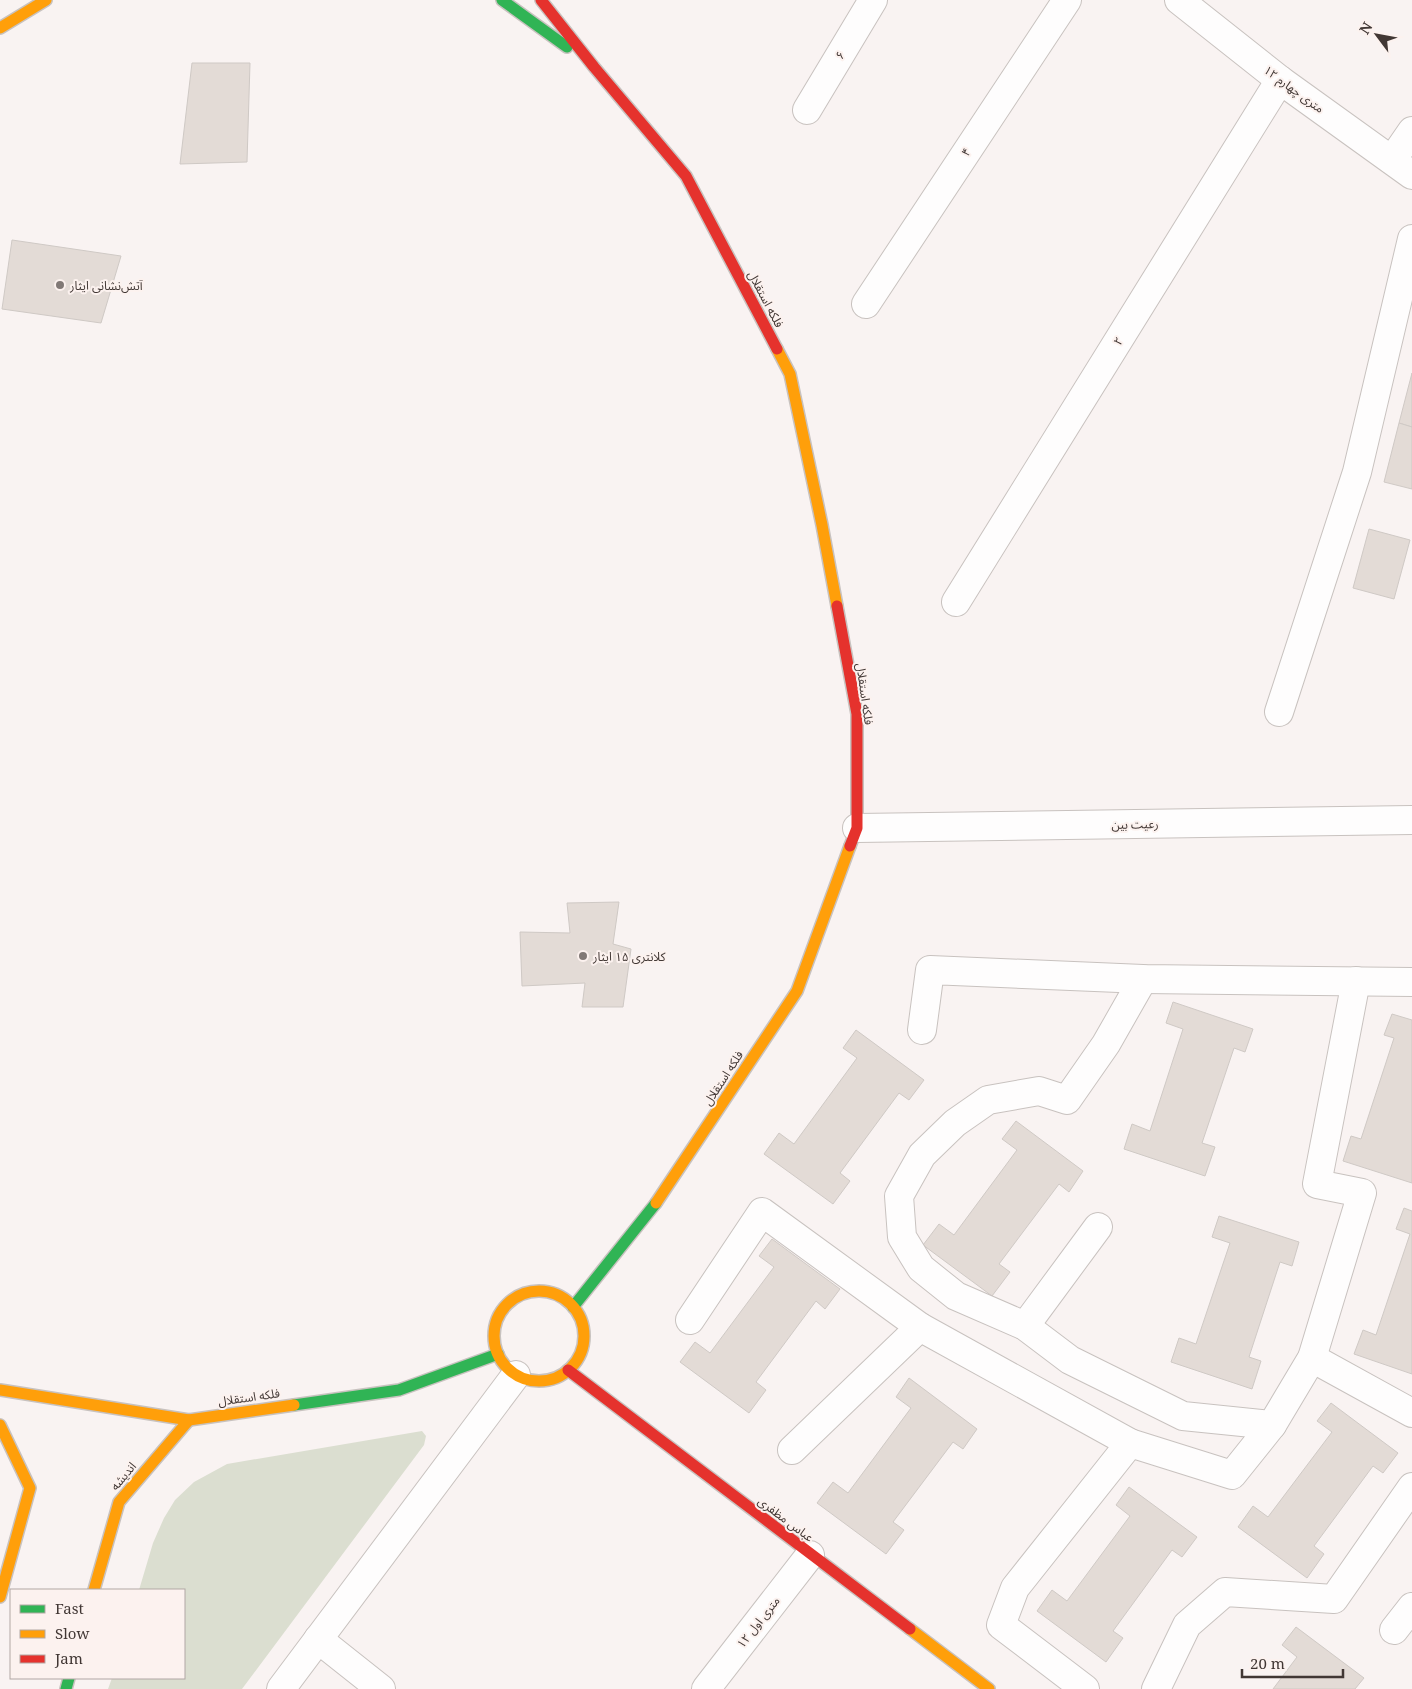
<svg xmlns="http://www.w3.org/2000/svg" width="1412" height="1689" viewBox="0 0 1412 1689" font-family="'Noto Serif','Noto Sans Arabic',serif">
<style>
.green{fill:#dbded0}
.building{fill:#e3dbd6;stroke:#cfc9c5}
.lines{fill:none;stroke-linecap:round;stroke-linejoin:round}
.street-casing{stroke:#c8c2bf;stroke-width:30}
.fast-casing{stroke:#c8c2bf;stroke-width:14}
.slow-casing{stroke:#c8c2bf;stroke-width:14}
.jam-casing{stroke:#c8c2bf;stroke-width:14}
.street{stroke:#fefdfd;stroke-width:28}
.fast{stroke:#30b455;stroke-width:11}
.slow{stroke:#ff9f0a;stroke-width:11}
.jam{stroke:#e5322d;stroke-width:11}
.poi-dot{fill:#817976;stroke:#fcf2ef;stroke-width:2}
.labels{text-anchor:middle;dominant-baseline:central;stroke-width:4;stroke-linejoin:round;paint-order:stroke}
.street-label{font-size:12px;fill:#413734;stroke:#fcf2ef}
.poi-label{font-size:12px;fill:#413734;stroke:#fcf2ef;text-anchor:start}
</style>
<rect width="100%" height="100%" fill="#f9f3f2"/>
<path class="green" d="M422,1431L426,1436L424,1445L242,1689H108L112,1678H184V1590H139L153,1543L164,1518L175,1500L194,1482L227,1464Z"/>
<g class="building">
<path d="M192,63H250L247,162L180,164Z"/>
<path d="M12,240L121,256L101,323L2,309Z"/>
<path d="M1412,373V427L1399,423Z"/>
<path d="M1399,423L1412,427V489L1384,482Z"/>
<path d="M1369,529L1410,540L1394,599L1353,588Z"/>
<path d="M619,902L613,944L631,949L623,1007H582L585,983L522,986L520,932L570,933L567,903Z"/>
<path d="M1173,1002L1253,1029L1245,1052L1234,1048L1202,1143L1215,1147L1205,1176L1124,1149L1132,1124L1150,1131L1183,1029L1166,1023Z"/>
<path d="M1392,1014L1412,1020V1183L1343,1161L1351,1136L1361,1139L1394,1038L1384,1035Z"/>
<path d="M856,1030L924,1080L909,1100L899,1093L840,1173L850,1181L833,1204L764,1154L779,1133L794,1144L857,1058L843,1048Z"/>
<path d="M1016,1121L1083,1171L1069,1192L1059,1184L999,1264L1010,1272L992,1296L923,1245L939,1224L954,1235L1017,1150L1002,1139Z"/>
<path d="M1404,1208L1412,1211V1374L1354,1354L1363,1330L1376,1335L1410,1234L1396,1229Z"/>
<path d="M1219,1216L1299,1242L1292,1266L1280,1262L1249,1357L1261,1361L1252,1389L1171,1362L1179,1338L1196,1344L1230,1243L1212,1237Z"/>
<path d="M772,1239L840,1289L825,1309L816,1301L756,1382L766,1390L749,1413L680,1362L695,1342L710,1353L774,1267L759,1256Z"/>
<path d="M909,1378L977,1429L963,1449L953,1442L893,1522L904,1530L886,1554L817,1503L833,1482L848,1493L911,1408L896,1397Z"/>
<path d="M1331,1403L1398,1453L1383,1473L1373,1466L1314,1546L1324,1554L1307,1578L1238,1527L1253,1506L1268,1517L1332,1432L1317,1421Z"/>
<path d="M1129,1487L1197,1537L1182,1557L1172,1550L1113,1631L1123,1638L1106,1662L1037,1611L1052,1590L1067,1601L1130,1516L1116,1505Z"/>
<path d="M1296,1627L1364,1678L1355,1689H1273L1297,1657L1282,1645Z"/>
</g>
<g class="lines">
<g class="street-casing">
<g id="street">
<path d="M1179,0L1280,80L1412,175"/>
<path d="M807,110L873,0"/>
<path d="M1392,160L1412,131"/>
<path d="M866,304L1067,0"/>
<path d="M956,602L1280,80"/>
<path d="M1279,712L1357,472L1412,239"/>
<path d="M857,828L1412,820"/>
<path d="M1143,979L1106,1044L1067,1100L1039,1091L988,1100L955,1123L922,1155L899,1196L902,1237L921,1268L956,1296L1025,1326L1070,1360L1183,1416L1272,1425L1312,1358L1362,1193L1317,1184L1356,981"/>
<path d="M922,1030L930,970L1143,979L1412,982"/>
<path d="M690,1320L762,1212L920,1327"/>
<path d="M1025,1326L1098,1227"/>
<path d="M1312,1358L1412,1413"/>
<path d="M792,1450L920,1327L1130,1443"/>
<path d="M1394,1630L1412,1607"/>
<path d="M318,1639L381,1689"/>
<path d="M281,1689L516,1375"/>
<path d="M706,1689L810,1555"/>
<path d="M1085,1689L1001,1625L1015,1588L1130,1443L1232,1475L1272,1425"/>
<path d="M1156,1689L1187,1625L1225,1592L1334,1599L1412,1487"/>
</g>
</g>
<g class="fast-casing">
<g id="fast">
<path d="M502,0L567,47"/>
<path d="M573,1307L656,1203"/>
<path d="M294,1405L399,1390L498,1354"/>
<path d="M66,1689L69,1678"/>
</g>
</g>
<g class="slow-casing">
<g id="slow">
<path d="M0,28L46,0"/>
<path d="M777,349L790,374L822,525L837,606"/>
<path d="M656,1203L797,991L850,846"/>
<circle cx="539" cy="1336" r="45"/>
<path d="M0,1390L189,1420L294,1405"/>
<path d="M0,1425L30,1488L0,1597"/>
<path d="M94,1590L119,1502L189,1420"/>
<path d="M910,1629L989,1689"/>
</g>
</g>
<g class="jam-casing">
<g id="jam">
<path d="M541,0L594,67L686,176L777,349"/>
<path d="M837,606L857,714V828L850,846"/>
<path d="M568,1370L910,1629"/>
</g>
</g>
<use href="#street" class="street"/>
<use href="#fast" class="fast"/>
<use href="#slow" class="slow"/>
<use href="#jam" class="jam"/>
</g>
<g class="poi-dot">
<circle cx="60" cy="285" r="5"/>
<circle cx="583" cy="956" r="5"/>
</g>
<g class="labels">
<g class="street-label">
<text transform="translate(840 55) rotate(-59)">۶</text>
<text transform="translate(1294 89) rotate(36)">۱۲ متری چهارم</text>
<text transform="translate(966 152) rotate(-56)">۴</text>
<text transform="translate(766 299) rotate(62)">فلکه استقلال</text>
<text transform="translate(1118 341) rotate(-58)">۲</text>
<text transform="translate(865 694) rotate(82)">فلکه استقلال</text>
<text transform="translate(1135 824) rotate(-1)">رعیت بین</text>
<text transform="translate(723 1078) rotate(-57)">فلکه استقلال</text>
<text transform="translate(249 1397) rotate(-8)">فلکه استقلال</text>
<text transform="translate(123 1476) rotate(-50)">اندیشه</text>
<text transform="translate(786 1519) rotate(37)">عباس مظفری</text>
<text transform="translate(758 1622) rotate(-52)">۱۲ متری اول</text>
</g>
<g class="poi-label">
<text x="70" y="285">آتش‌نشانی ایثار</text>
<text x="593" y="956">کلانتری ۱۵ ایثار</text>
</g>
</g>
<rect x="10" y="1589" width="175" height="90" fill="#fcf2ef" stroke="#b1a7a4"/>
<rect x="20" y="1605" width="25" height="8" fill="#30b455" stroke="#b1a7a4"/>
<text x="55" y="1614" font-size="15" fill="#413734">Fast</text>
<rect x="20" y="1630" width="25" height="8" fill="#ff9f0a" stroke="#b1a7a4"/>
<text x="55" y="1639" font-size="15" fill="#413734">Slow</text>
<rect x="20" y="1655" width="25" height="8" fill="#e5322d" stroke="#b1a7a4"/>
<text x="55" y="1664" font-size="15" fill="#413734">Jam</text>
<g transform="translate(1377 35) rotate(302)" stroke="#fcf2ef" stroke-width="4" paint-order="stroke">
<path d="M0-4L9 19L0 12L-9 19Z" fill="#413734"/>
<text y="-8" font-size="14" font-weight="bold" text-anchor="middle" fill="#413734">N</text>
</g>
<path d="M1242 1669v8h101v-8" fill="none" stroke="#413734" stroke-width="2.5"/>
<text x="1250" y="1669" font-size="15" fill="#413734" stroke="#fcf2ef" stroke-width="4" paint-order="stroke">20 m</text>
</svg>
